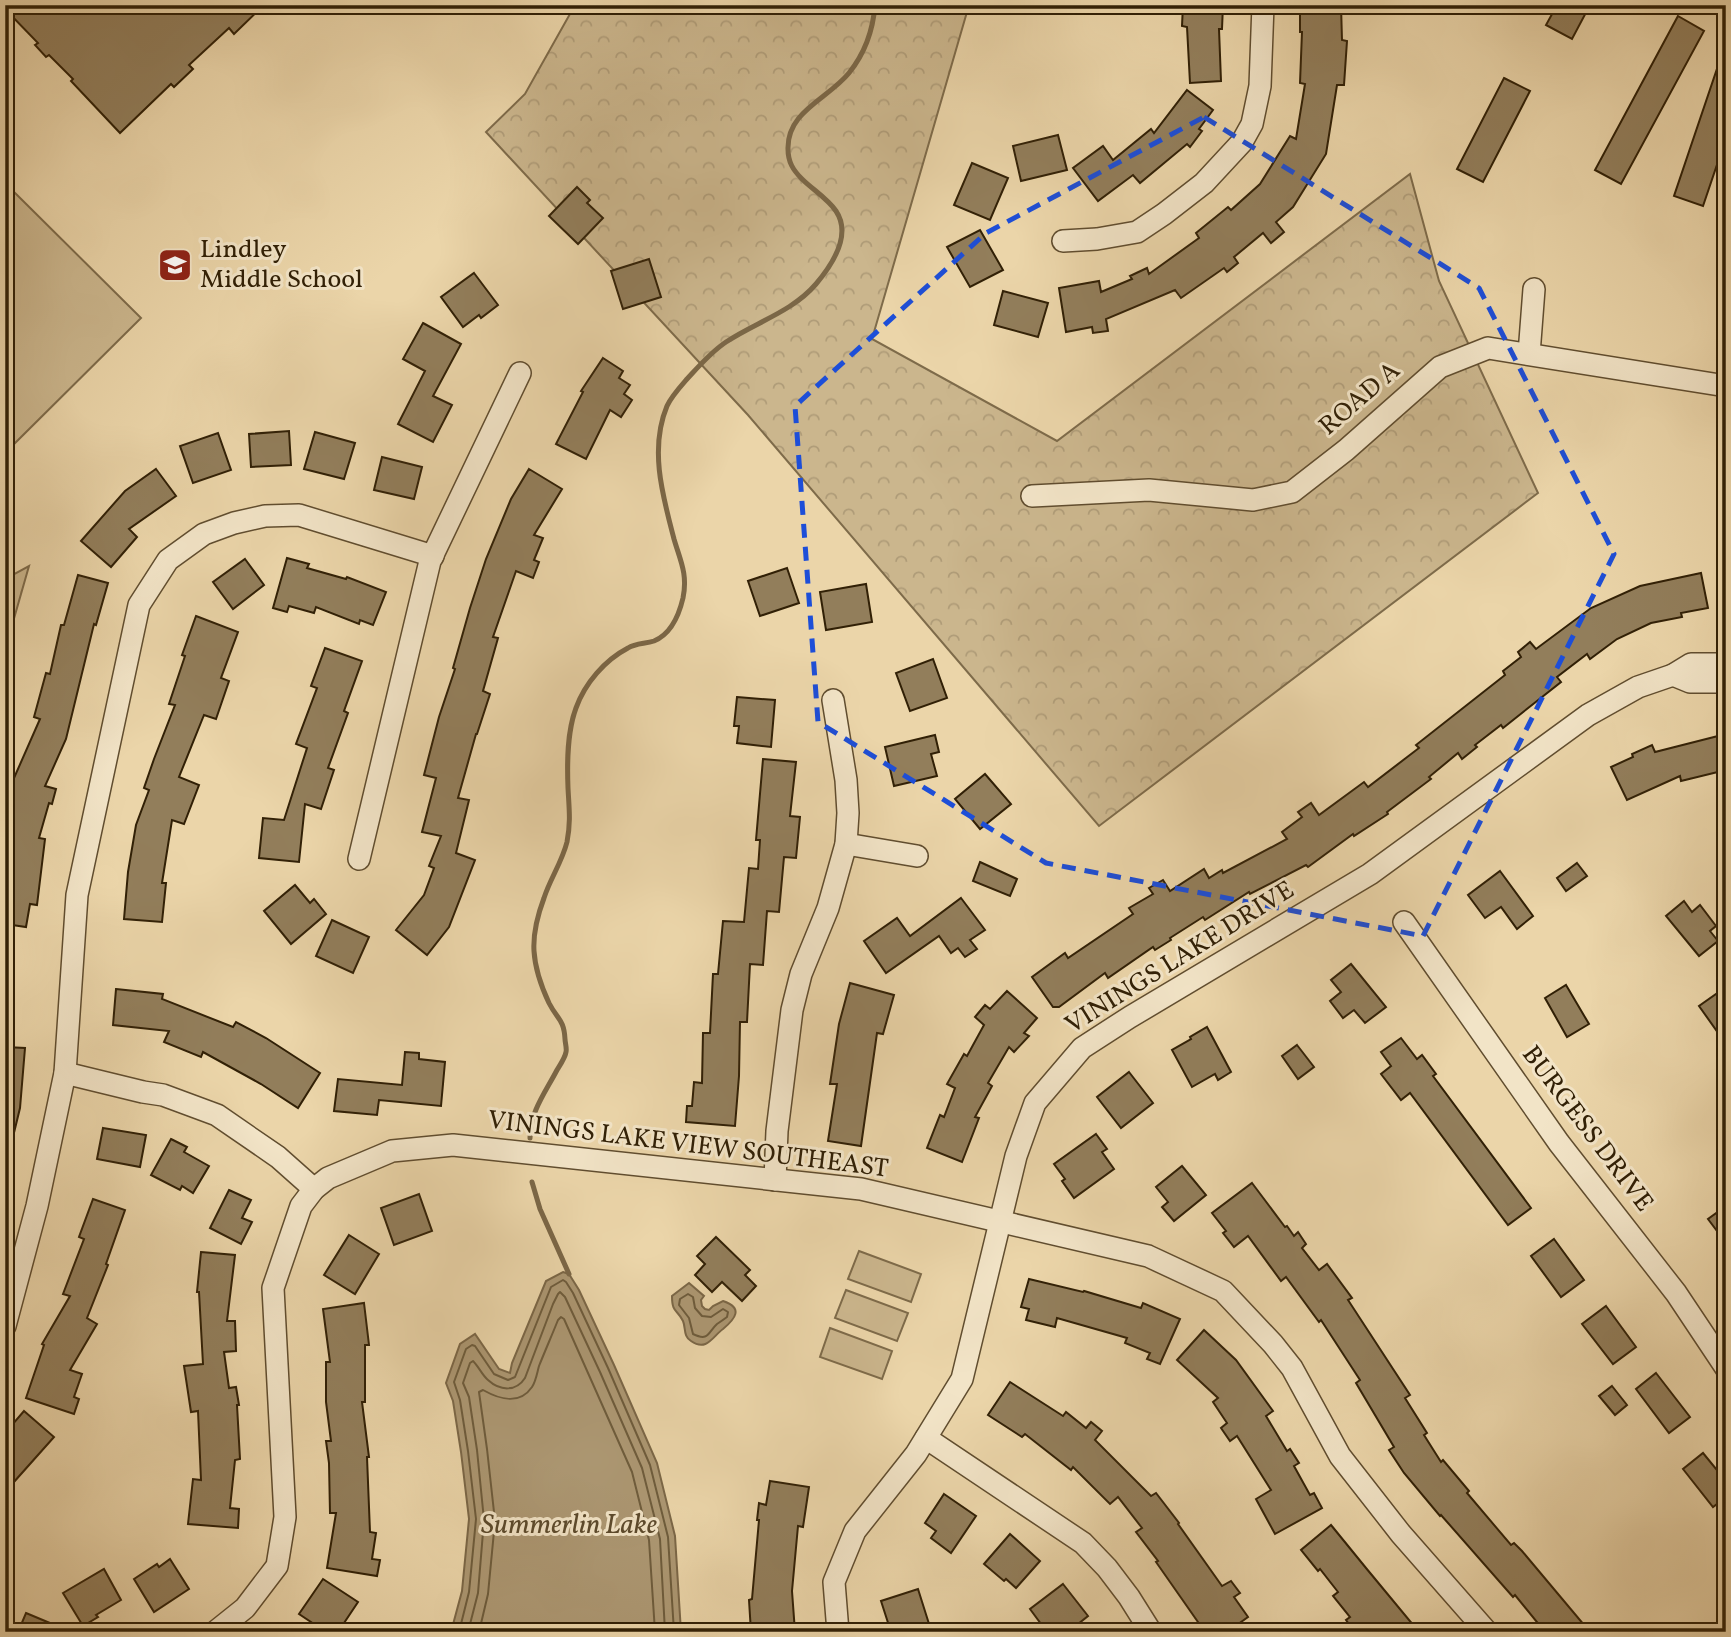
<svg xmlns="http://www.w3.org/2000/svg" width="1731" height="1637" viewBox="0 0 1731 1637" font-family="Vollkorn,serif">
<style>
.green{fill:#cbb68d;stroke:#7e6b4a;stroke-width:2}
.forest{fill:url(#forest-crowns);stroke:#7e6b4a;stroke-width:2}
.water{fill:#ac9772;stroke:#7b6747;stroke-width:2}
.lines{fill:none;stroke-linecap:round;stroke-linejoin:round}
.shore{stroke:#6e5c3c;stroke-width:2}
.stream{stroke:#7b6747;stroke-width:5}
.building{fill:#927e5b;stroke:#312006;stroke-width:2}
.street-casing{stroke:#604d2f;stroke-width:24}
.street{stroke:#f2e4c7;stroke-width:21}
.marked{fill:none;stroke:#1d4ed8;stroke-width:5;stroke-dasharray:14 9;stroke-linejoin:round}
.labels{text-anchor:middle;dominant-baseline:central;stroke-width:6;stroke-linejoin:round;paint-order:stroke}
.poi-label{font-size:26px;fill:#312006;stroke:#f2e4c7;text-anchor:start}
.street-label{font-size:26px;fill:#312006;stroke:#f2e4c7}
.water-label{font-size:28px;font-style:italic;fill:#5c4a2c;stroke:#f2e4c7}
</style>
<defs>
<pattern id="forest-crowns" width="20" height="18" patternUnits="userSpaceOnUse" patternTransform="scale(1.75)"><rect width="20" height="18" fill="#cbb68d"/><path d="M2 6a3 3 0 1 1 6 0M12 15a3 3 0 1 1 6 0" fill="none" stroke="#af9c78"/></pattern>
</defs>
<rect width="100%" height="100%" fill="#ebd5a9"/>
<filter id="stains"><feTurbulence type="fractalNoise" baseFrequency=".00286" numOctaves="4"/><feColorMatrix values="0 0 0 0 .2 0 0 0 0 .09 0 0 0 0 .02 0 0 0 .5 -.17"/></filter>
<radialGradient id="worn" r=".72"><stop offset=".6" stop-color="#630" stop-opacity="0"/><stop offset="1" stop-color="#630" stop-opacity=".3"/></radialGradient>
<g class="green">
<path d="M5,183L141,318L5,453Z"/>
<path d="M859,1251L921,1274L911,1302L848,1279Z"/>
<path d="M846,1290L908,1313L897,1341L835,1318Z"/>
<path d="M830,1328L892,1351L882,1379L820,1357Z"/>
</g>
<g class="forest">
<path d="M575,5H969L872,339L1057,441L1410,174L1439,281L1538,493L1099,826L748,415L486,132L525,94Z"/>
<path d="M29,566L5,650V579Z"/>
</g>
<g class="water">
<path d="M563,1272L569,1274L579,1290L614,1365L657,1463L675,1536L681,1632H451L462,1591L469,1519L461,1452L453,1401L446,1383L460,1344L475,1334L499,1369L510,1373L512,1363L546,1281Z"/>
<path d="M689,1283L704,1296L701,1300L702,1306L705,1309L709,1310L713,1306L723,1301C744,1308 735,1319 723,1329C713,1336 707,1352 691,1341C683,1336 686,1328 683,1321C677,1309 672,1313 672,1296Z"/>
</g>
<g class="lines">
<g class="shore">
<path d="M688,1294L693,1297L695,1308L702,1316L711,1317L723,1309L728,1312L727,1317C723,1320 720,1322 717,1324C708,1332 709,1342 693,1334L689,1318L679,1305L680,1299Z"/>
<path d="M459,1632L469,1592L476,1519L468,1451L460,1400L454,1382L466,1349L472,1345L475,1346L494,1374L508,1380L515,1377L551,1287L563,1280L566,1282L573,1293L608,1368L650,1465L668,1537L674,1632"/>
<path d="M468,1632L478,1593L484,1520L477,1450L469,1397L463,1383L470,1363L473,1361C479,1367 482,1375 488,1380C500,1391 516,1392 525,1378L553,1304L558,1294L560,1292L565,1297L600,1372L642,1468L660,1539L665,1632"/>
<path d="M479,1632L488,1594L495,1521L487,1449L479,1392L483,1390C499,1399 519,1406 532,1387C536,1381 537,1373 539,1366C545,1351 552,1335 558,1320L561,1317L564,1319L632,1472L649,1540L655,1632"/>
</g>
<g class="stream">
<path d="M530,1138C530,1112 545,1093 557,1070C560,1065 565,1058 566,1052C567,1048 565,1043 565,1039C564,1019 557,1019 549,1003C542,988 535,968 534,951C533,934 538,914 544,898C550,879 562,862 567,842C571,821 569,808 568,788C567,762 567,732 576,708C585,683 605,660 628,648C636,643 645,644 654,641C671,634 679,615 683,598C688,574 680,560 674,539C663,497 649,449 667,406C671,397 680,387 687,379C699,366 711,352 726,342C756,322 792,312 816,284C832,265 852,235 836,211C828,199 812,189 802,179C793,170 788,162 788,149C787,111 828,99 849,73C865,53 873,31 875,5"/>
<path d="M532,1182L540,1209L569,1274"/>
</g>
</g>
<g class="building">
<path d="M5,5H264L234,34L229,28L189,65L193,69L174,87L171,84L120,133L71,81L73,79L49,55L46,57L35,45L38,43L5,9Z"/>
<path d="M1183,5H1223L1222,29H1219L1221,81L1190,83L1187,27L1182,26Z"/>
<path d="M1300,5H1341L1342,40L1347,41L1344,85H1337L1326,154L1293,207L1276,222L1284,232L1271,243L1263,233L1234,257L1238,263L1227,272L1224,268L1181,298L1175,290L1106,319L1108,331L1093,333L1092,327L1066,332L1059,288L1099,281L1101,292L1132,279L1130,276L1147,268L1149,274L1199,238L1196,233L1228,207L1231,210L1260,184L1290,136L1296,139L1305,84L1300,83L1302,32H1300Z"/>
<path d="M1557,5H1590L1572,39L1546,25Z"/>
<path d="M1678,16L1704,31L1621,184L1595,170Z"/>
<path d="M1723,51H1726V138L1703,206L1674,196Z"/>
<path d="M1504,78L1530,91L1483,182L1457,169Z"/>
<path d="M1187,90L1213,110L1199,129L1202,131L1190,147L1187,144L1140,183L1133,175L1098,201L1073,168L1103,146L1113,160L1151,129L1154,133Z"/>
<path d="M1058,135L1067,170L1021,181L1013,146Z"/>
<path d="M972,163L1008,178L990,220L954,205Z"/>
<path d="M577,187L590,200L587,203L603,218L578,244L549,216Z"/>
<path d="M980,230L1003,270L970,287L947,247Z"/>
<path d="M649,259L661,297L623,309L611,271Z"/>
<path d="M474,273L498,305L481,318L479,315L463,327L441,297Z"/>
<path d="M1003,291L1048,303L1038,337L994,325Z"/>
<path d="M423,323L461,344L433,396L452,405L433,442L398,424L425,371L403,359Z"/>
<path d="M603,358L623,371L619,378L630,385L624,394L632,400L621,417L610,410L586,459L556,444L583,392L581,391Z"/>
<path d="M289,431L291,465L251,467L249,434Z"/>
<path d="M315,432L355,443L344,479L304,469Z"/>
<path d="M218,433L231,470L193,483L180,446Z"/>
<path d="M382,457L422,467L414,499L374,490Z"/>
<path d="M156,469L176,496L129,529L137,537L111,567L81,541L125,491Z"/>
<path d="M529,469L562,489L534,535L543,538L534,560L539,562L533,578L516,571L493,637L498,638L483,691L490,694L477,734H476L458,798L469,800L456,853L475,860L449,927L427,955L396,930L424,895L434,868L429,866L441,836L422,832L436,778L424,775L439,717L455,669L453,668L470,608L486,559L511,499Z"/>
<path d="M287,558L309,564L307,568L346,579L347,577L386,592L373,625L360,620L359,624L316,607L314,613L289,606L287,612L273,608Z"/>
<path d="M245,559L264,585L233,609L213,582Z"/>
<path d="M787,568L799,603L760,616L748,581Z"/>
<path d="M1701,573L1708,608L1681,613L1682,617L1651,623L1617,639L1590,659L1587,654L1557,677L1561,682L1503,728L1501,725L1475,745L1477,747L1462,759L1458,753L1429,777L1431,779L1387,812L1388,814L1354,836L1353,834L1308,867L1306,865L1250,894L1249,892L1205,920L1203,917L1170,938L1171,940L1155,950L1153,947L1108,978L1105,973L1059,1007H1053L1032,977L1065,953L1068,958L1133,914L1129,908L1153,894L1149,888L1163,880L1170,891L1204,869L1209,878L1222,870L1223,873L1287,839L1282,832L1302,817L1298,812L1311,803L1319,815L1364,782L1368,787L1419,748L1416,745L1505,675L1503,671L1521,657L1518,652L1530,642L1536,649L1591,608L1640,586Z"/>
<path d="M78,575L108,583L96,625L94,624L66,739L45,786L56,789L52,804L49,803L39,838L45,839L37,905L30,904L26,927L5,924V836L8,818L5,817V806L9,793L5,792V776L14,778L40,719L34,717L46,673L50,674L61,625H64Z"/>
<path d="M866,584L872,622L826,630L820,592Z"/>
<path d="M196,616L238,632L221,678L229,681L216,719L204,715L179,777L199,785L184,824L172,820L162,883H166L162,922L124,919L128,872L136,825L149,790L144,788L154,759L175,705L169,704L185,656L182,655Z"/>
<path d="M325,648L362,661L344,711L348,713L328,768L334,770L321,809L305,804L299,862L259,858L263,818L284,820L307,748L296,744L317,688L311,686Z"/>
<path d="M933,659L947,698L910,711L896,673Z"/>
<path d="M737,697L775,700L771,747L737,743L739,726H734Z"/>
<path d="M935,735L939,752L931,754L937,776L894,786L885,747Z"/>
<path d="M1718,736L1726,770L1681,781L1680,776L1627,800L1611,767L1633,757L1632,754L1652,745L1655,752Z"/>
<path d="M763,759L796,762L790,816L800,817L796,858L784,857L779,912L767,911L763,965L750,964L747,1022H740L739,1076L735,1126L686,1122L687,1106H692L694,1082L702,1083L703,1033H710L713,974H718L723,921L744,922L749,868L758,869L760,840H756Z"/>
<path d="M985,774L1011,804L980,829L955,799Z"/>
<path d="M980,862L1017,879L1010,896L973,881Z"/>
<path d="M1577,863L1587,876L1566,891L1557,878Z"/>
<path d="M1500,871L1533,916L1517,929L1501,907L1485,918L1468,895Z"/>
<path d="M295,885L310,903L314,899L326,914L291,944L264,911Z"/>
<path d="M961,898L985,930L970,940L977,949L965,957L958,948L951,953L939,936L886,973L864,941L897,918L910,936Z"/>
<path d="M1684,901L1692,912L1700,905L1716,926L1710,931L1718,941L1699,956L1666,916Z"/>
<path d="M332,920L369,937L353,973L316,956Z"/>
<path d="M1351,964L1386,1007L1365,1023L1354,1010L1343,1018L1330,1001L1341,992L1331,980Z"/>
<path d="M850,983L894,995L883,1034L877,1033L861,1146L828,1141L837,1084H830L839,1024Z"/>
<path d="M1566,985L1589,1024L1567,1037L1545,998Z"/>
<path d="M1726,987V1044L1699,1006Z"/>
<path d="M116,989L163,994L162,999L233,1027L236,1022L266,1038L320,1073L298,1108L261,1084L203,1052L201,1057L164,1042L169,1031L113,1025Z"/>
<path d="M1007,991L1037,1018L1024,1033L1029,1036L1014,1052L1009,1047L988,1083L992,1086L975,1117L979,1118L962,1162L927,1148L940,1115L944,1117L955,1088L947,1084L964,1054L967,1056L984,1025L975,1017L985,1005L990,1009Z"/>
<path d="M1207,1027L1231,1072L1218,1080L1215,1074L1192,1087L1172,1050L1191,1039L1190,1037Z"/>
<path d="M1401,1038L1417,1059L1422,1055L1436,1074L1433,1076L1531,1208L1508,1225L1410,1093L1401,1100L1381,1074L1391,1066L1381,1052Z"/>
<path d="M1297,1045L1314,1067L1298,1079L1282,1056Z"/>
<path d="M5,1047L25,1048L20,1108L11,1145L5,1144Z"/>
<path d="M405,1052L419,1053V1059L445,1062L441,1106L379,1100L377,1115L334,1111L338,1079L402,1085Z"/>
<path d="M1129,1072L1153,1103L1121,1128L1097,1097Z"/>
<path d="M103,1128L146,1135L140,1167L97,1159Z"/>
<path d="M1096,1134L1107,1149L1102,1152L1114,1169L1074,1198L1062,1181L1065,1179L1054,1164Z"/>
<path d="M171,1139L187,1147L184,1152L209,1166L193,1193L182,1186L180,1190L151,1175Z"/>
<path d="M1182,1166L1206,1195L1174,1221L1162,1207L1168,1202L1156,1187Z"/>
<path d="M1252,1183L1285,1227L1287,1226L1294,1236L1298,1232L1306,1244L1302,1248L1319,1270L1327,1264L1352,1298L1348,1300L1410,1395L1405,1398L1427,1433L1424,1435L1441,1462L1443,1460L1469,1491L1467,1493L1511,1545L1514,1543L1522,1551L1590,1632H1545L1515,1595L1513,1597L1441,1515L1440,1516L1404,1473L1389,1450L1394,1447L1356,1383L1360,1380L1321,1320L1319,1322L1286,1277L1281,1281L1248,1236L1234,1247L1223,1233L1226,1231L1212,1213Z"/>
<path d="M229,1190L251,1200L242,1218L252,1222L241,1244L210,1228Z"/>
<path d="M419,1194L432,1231L394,1245L381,1208Z"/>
<path d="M93,1199L125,1210L106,1264L108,1265L87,1318L97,1324L70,1370L82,1374L74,1397L79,1399L74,1414L26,1398L44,1345L42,1344L70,1296L63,1294L84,1239L79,1237Z"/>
<path d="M1726,1206V1243L1708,1219Z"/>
<path d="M349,1235L379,1254L355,1294L324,1275Z"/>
<path d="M716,1237L750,1270L745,1275L756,1286L742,1301L722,1282L712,1292L695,1275L705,1264L697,1256Z"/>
<path d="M1554,1239L1584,1280L1561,1297L1531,1256Z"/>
<path d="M201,1252L235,1255L227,1321H235L236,1351L224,1352L229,1388L236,1387L239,1405H237L240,1459L235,1460L230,1508L239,1509L238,1528L188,1524L193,1479L201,1480L198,1411L191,1412L184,1366L203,1364L199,1292H197Z"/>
<path d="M1029,1279L1083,1292L1084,1291L1141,1308L1143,1303L1180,1319L1160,1364L1147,1359L1150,1353L1125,1343L1127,1338L1057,1318L1055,1327L1026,1320L1029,1309L1021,1307Z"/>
<path d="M364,1303L369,1345H365V1402H362L369,1457H367L370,1532L376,1533L372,1559L380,1560L377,1576L327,1568L336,1513H330L329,1463L326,1441H331L326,1402V1362H330L323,1309Z"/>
<path d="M1606,1306L1636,1347L1613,1364L1582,1324Z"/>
<path d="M1204,1330L1236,1360L1273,1411L1266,1416L1287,1451L1290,1449L1299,1463L1294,1466L1310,1495L1314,1493L1322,1508L1275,1534L1256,1499L1271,1490L1237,1436L1230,1441L1221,1428L1227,1423L1213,1402L1218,1398L1177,1360Z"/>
<path d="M1656,1373L1690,1417L1669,1433L1636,1389Z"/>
<path d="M1010,1382L1063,1416L1066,1412L1086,1428L1091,1422L1102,1431L1095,1440L1151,1496L1156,1493L1179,1523L1178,1524L1222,1586L1231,1581L1240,1593L1234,1597L1248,1617L1227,1632H1205L1156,1562L1158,1561L1136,1532L1142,1528L1118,1497L1110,1504L1073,1467L1071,1470L1025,1434L1022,1437L988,1415Z"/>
<path d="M1612,1386L1627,1405L1615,1415L1599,1396Z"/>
<path d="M24,1411L54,1437L5,1492V1433Z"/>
<path d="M1703,1453L1726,1481V1497L1713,1507L1683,1469Z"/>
<path d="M770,1481L809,1487L803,1527L798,1526L792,1591L795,1632H751L749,1600L752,1599L759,1520H757L759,1503L766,1505Z"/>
<path d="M944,1494L976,1516L951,1553L931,1538L936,1531L925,1523Z"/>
<path d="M1331,1525L1366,1568L1419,1632H1355L1346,1620L1350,1617L1333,1596L1338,1592L1320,1569L1318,1571L1301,1550Z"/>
<path d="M1010,1534L1040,1561L1016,1588L1006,1579L1004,1581L984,1564Z"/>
<path d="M170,1559L189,1589L154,1612L134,1579L157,1564L159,1567Z"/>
<path d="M104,1569L121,1600L96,1615L98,1617L83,1626L63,1593Z"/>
<path d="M323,1579L358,1602L338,1632H326L299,1614Z"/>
<path d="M1063,1584L1088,1616L1068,1632H1047L1030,1609Z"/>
<path d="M918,1589L930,1627L915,1632H891L881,1601Z"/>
<path d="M26,1613L69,1631V1632H18Z"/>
</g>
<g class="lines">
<g class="street-casing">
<g id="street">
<path d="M1063,241L1097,239L1137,232L1164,214L1204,183L1242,142L1252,124L1260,86L1263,5"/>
<path d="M1529,354L1534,289"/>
<path d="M1032,496L1149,490L1253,500L1292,492L1346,450L1440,367L1488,348L1726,386"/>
<path d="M1673,675L1690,682H1726"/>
<path d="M846,844L917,856"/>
<path d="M359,859L430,561L520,373"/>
<path d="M1404,922L1559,1143L1676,1293L1726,1368"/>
<path d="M65,1073L143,1092L163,1095L217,1115L278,1157L314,1189"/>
<path d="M775,1180L777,1131L792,1010L801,974L828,908L846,844L848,813L846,780L833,700"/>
<path d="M5,1326L37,1206L65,1073L77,895L139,605L168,560L204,534L234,523L265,516L299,515L433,556"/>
<path d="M926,1438L1083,1543L1107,1568L1129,1597L1151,1632"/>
<path d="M215,1632L245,1608L277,1566L285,1517L273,1288L301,1206L314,1189L328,1178L392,1151L453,1145L861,1189L1148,1256L1223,1291L1273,1344L1292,1368L1340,1456L1401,1534L1487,1632"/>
<path d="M838,1632L834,1582L855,1531L916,1454L962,1379L1016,1156L1035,1103L1082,1048L1130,1017L1370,874L1588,715L1638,687L1673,675L1691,664H1726"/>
</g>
</g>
<use href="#street" class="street"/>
</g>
<path class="marked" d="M1204,117L1479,288L1614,554L1423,936L1046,863L818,722L795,406L986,233Z"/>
<defs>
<g id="school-square" transform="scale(1.75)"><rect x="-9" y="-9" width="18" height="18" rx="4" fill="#8f2418" stroke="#f2e4c7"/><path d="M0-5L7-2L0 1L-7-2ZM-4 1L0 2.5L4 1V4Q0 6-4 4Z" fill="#fff"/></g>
</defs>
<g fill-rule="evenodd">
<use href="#school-square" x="175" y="265"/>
</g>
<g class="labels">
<g class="poi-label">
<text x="200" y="250">Lindley<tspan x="200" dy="30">Middle School</tspan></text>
</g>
<g class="street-label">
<text transform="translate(1360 399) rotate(-41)">ROAD A</text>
<text transform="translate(1180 958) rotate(-32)">VININGS LAKE DRIVE</text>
<text transform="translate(1587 1129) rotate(53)">BURGESS DRIVE</text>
<text transform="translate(688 1145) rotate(7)">VININGS LAKE VIEW SOUTHEAST</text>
</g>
<g class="water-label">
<text x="569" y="1525">Summerlin Lake</text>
</g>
</g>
<rect width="1731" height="1637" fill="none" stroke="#ebd5a9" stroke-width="28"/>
<rect x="7" y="7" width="1717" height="1623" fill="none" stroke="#312006" stroke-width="3.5"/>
<rect x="14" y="14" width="1703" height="1609" fill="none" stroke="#312006" stroke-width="2"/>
<rect width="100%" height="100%" filter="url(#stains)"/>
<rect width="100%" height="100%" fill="url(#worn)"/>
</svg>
